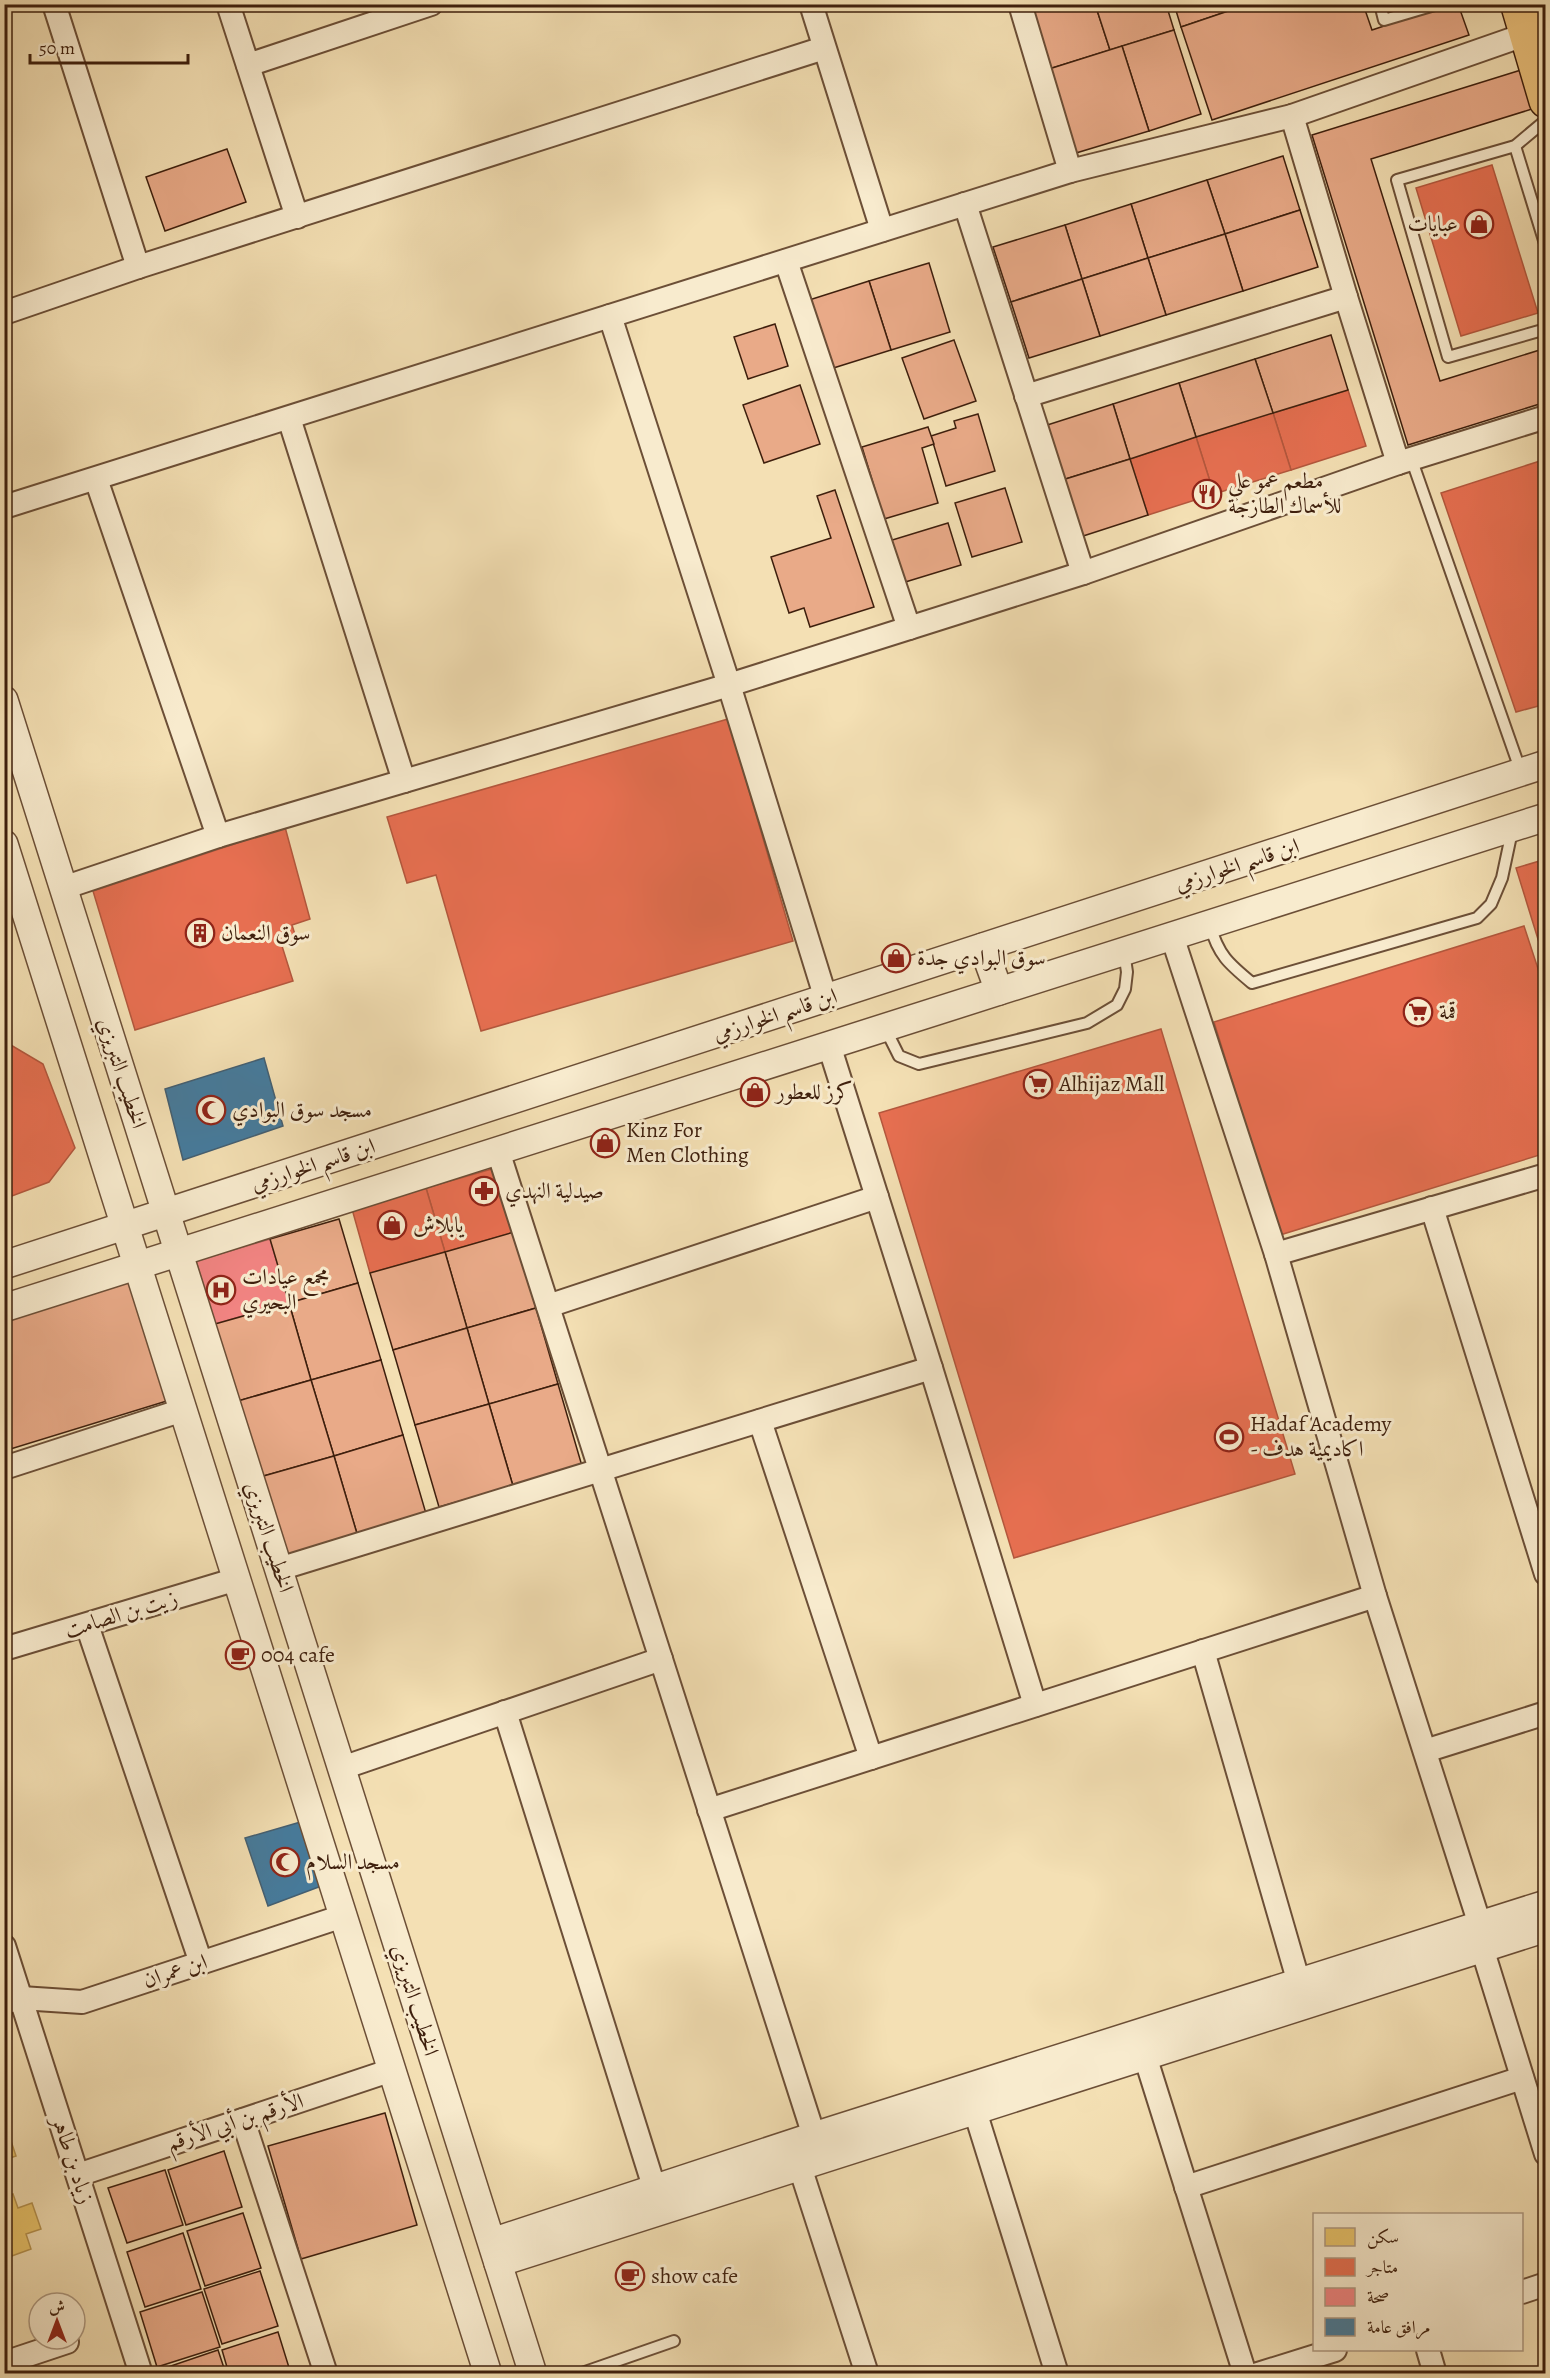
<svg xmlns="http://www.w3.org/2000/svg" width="1550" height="2378" viewBox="0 0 1550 2378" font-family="Alegreya,Amiri,serif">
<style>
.homes{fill:#e9c46a;stroke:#b6924e;stroke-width:1.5}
.shops{fill:#e76f51;stroke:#b4573d;stroke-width:1.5}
.health{fill:#f28482;stroke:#bc665f;stroke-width:1.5}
.public{fill:#457b9d;stroke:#435f72;stroke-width:1.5}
.building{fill:#e9aa88;stroke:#3e1f0d;stroke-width:1.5}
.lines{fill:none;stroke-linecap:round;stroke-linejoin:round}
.service-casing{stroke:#6c4f37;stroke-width:14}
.minor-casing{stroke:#6c4f37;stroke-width:26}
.tertiary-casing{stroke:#6c4f37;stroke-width:30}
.primary-casing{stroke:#3e1f0d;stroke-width:36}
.trunk-casing{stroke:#3e1f0d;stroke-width:36}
.service{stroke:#f8ebce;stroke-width:10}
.minor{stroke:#f8ebce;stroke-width:22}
.tertiary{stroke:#f8ebce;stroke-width:27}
.primary{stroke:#eac07a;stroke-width:33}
.trunk{stroke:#eac07a;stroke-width:33}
.labels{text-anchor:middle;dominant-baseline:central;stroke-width:6;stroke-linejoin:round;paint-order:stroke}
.poi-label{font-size:22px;fill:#3e1f0d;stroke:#f8ebce;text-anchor:start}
.street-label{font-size:22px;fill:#3e1f0d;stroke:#f8ebce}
</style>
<rect width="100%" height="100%" fill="#f4e0b4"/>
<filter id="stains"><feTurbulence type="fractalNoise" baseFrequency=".00333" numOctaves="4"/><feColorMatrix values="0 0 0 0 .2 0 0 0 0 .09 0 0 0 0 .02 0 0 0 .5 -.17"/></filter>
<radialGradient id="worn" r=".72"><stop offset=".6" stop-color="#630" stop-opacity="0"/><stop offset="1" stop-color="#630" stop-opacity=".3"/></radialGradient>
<g class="homes">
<path d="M7,2129L16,2156L4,2160V2130Z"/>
<path d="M13,2194L18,2208L32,2203L41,2229L26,2234L31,2249L9,2257L4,2244V2197Z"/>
</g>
<g class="shops">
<path d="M1492,165L1538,313L1461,336L1416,188Z"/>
<path d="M1348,390L1366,446L1291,470L1273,413Z"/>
<path d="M1273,413L1291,470L1214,494L1196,437Z"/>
<path d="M1196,437L1214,494L1148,515L1130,459Z"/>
<path d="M1546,459V704L1516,712L1441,493Z"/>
<path d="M728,719L793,941L481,1031L436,875L407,883L387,817Z"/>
<path d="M285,827L310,919L292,925L297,941L282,946L293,981L135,1030L93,891Z"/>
<path d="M1546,859V965L1516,868Z"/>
<path d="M1524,926L1546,993V1153L1280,1235L1214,1022Z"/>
<path d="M1161,1029L1295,1474L1014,1558L879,1113Z"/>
<path d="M4,1041L43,1064L75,1148L49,1182L4,1199Z"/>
<path d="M495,1168L514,1232L445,1252L426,1188Z"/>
<path d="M426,1188L445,1252L370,1273L352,1209Z"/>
</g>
<path class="health" d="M270,1239L289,1303L215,1324L196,1261Z"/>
<g class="public">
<path d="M264,1058L283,1126L183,1160L165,1089Z"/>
<path d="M304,1821L324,1885L268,1906L245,1838Z"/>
</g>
<g class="building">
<path d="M1028,4H1095L1110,50L1049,69Z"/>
<path d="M1095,4H1166L1174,30L1110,50Z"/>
<path d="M1174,4H1249L1181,27Z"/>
<path d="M1249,4H1363L1372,30L1450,4H1458L1469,35L1212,120L1181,27Z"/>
<path d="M1390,4H1407L1391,9Z"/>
<path d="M1174,30L1201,114L1149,131L1122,46Z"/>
<path d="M1122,46L1149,131L1076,153L1049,69Z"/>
<path d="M1521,70L1532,109L1371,159L1440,381L1546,348V402L1408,445L1312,135Z"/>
<path d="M227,149L246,202L165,231L146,177Z"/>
<path d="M1283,156L1300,210L1225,234L1207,180Z"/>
<path d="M1207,180L1225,234L1148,258L1131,204Z"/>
<path d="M1131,204L1148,258L1082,279L1065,225Z"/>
<path d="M1300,210L1318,267L1243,291L1225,234Z"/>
<path d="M1065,225L1082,279L1011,302L993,247Z"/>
<path d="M1225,234L1243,291L1166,315L1148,258Z"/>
<path d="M1148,258L1166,315L1100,336L1082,279Z"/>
<path d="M929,263L950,332L891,350L869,281Z"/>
<path d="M1082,279L1100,336L1029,358L1011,302Z"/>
<path d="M869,281L891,350L827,370L806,301Z"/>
<path d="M775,324L788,366L748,379L734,337Z"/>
<path d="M1331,335L1348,390L1273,413L1255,359Z"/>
<path d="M954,340L976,401L924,419L902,358Z"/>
<path d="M1255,359L1273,413L1196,437L1179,383Z"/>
<path d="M1179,383L1196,437L1130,459L1113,404Z"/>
<path d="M800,385L820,444L764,463L743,405Z"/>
<path d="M1113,404L1130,459L1059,481L1041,427Z"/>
<path d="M978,414L995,471L946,486L931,436L956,428L954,421Z"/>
<path d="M928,427L934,444L922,448L938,503L884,519L862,447Z"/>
<path d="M1130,459L1148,515L1077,538L1059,481Z"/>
<path d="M1005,488L1022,542L972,557L955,503Z"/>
<path d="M835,490L874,607L810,627L804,608L789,613L771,557L831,538L817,496Z"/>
<path d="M948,523L961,565L902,583L889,541Z"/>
<path d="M339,1219L358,1283L289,1303L270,1239Z"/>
<path d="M514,1232L536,1308L467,1328L445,1252Z"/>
<path d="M445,1252L467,1328L393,1350L370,1273Z"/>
<path d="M130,1280L170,1400L4,1451V1316Z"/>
<path d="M358,1283L381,1360L311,1380L289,1303Z"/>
<path d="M289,1303L311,1380L238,1401L215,1324Z"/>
<path d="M536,1308L558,1384L489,1404L467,1328Z"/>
<path d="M467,1328L489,1404L415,1425L393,1350Z"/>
<path d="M381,1360L403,1435L334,1456L311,1380Z"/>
<path d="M311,1380L334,1456L260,1477L238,1401Z"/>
<path d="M558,1384L582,1466L513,1486L489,1404Z"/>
<path d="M489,1404L513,1486L439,1507L415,1425Z"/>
<path d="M403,1435L427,1517L358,1537L334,1456Z"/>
<path d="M334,1456L358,1537L284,1559L260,1477Z"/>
<path d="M385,2113L417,2225L301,2259L268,2146Z"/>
<path d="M224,2151L242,2207L186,2225L168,2170Z"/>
<path d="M165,2170L183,2225L127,2243L108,2188Z"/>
<path d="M243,2213L261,2268L205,2286L187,2231Z"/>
<path d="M183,2233L201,2289L145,2307L127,2252Z"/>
<path d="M260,2271L278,2326L222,2344L204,2289Z"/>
<path d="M202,2292L220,2347L157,2367L140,2312Z"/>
<path d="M278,2332L291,2374H229L222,2350Z"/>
<path d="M218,2350L226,2374H163L162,2369Z"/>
</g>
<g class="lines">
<g class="service-casing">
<g id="service">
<path d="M1380,4L1384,20L1438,4"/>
<path d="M1546,120L1515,146L1397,180L1448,357L1546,329"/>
<path d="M1515,146L1546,247"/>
<path d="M1411,458L1521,772"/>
<path d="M1210,925C1218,955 1229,964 1252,983L1477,918L1491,904L1502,878L1512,831"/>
<path d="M885,1028L899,1056L919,1064L1087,1023L1117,1005L1125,989L1127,972L1124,952"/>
<path d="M579,2374L674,2341"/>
</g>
</g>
<g class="minor-casing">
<g id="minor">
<path d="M54,4L138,267"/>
<path d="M228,4L297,217"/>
<path d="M811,4L882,230"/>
<path d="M1020,4L1070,171"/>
<path d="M248,65L431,4"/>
<path d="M1292,116L1346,297L1398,463"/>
<path d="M965,204L1083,573"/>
<path d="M786,261L909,628"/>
<path d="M4,313L138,267L824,48"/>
<path d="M610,316L729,685L826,999"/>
<path d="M1026,396L1346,297"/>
<path d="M289,418L404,781"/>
<path d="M96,479L218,836"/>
<path d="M4,507L1070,171L1292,116L1527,34"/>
<path d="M63,888L218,836L729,685L909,628L1083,573L1398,463L1546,417"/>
<path d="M1172,936L1276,1254L1375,1596L1480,1925"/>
<path d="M829,1045L931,1368L1035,1705"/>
<path d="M498,1151L814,2136"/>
<path d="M1432,1208L1546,1574"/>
<path d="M1276,1254L1546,1175"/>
<path d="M548,1306L877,1197"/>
<path d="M760,1421L871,1758"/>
<path d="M4,1468L183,1410"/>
<path d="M279,1569L931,1368"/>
<path d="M87,1625L201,1963"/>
<path d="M4,1649L237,1579"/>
<path d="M1203,1651L1299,1983"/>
<path d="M505,1712L655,2190"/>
<path d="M1425,1751L1546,1713"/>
<path d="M342,1768L661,1659"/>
<path d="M709,1810L1375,1596"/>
<path d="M4,1946L141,2374"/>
<path d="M1482,1948L1546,2154"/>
<path d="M4,2003L21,1998L82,2002L343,1916"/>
<path d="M1145,2056L1245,2374"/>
<path d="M975,2111L1057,2374"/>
<path d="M243,2120L326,2374"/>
<path d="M800,2167L867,2374"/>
<path d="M78,2175L392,2070"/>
<path d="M1186,2187L1522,2078"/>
<path d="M1522,2292L1546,2284"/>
<path d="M1428,2350L1435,2374"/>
<path d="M4,2363L67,2342"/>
<path d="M1258,2374L1335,2350"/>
</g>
</g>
<g class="tertiary-casing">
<g id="tertiary">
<path d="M4,700L533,2374"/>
<path d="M4,844L488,2374"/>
<path d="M983,947L999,991"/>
<path d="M4,1265L1546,764"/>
<path d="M4,1308L1546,817"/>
<path d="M492,2242L814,2136L1546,1904"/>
<path d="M498,2263L1546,1928"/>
</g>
</g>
<g class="primary-casing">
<path id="primary" d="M1518,6L1546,101"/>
</g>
<g class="trunk-casing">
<path id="trunk" d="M1521,4L1527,34"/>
</g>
<use href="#service" class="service"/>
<use href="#minor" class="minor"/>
<use href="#tertiary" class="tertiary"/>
<use href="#primary" class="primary"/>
<use href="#trunk" class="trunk"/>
</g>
<defs>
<g id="shop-ring" transform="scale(1.5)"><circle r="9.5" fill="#f8ebce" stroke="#8f2418" stroke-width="1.5"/><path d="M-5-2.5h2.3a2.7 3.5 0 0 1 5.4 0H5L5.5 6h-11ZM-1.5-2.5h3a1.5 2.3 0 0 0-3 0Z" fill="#8f2418"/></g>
<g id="restaurant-ring" transform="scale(1.5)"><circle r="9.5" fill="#f8ebce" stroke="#8f2418" stroke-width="1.5"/><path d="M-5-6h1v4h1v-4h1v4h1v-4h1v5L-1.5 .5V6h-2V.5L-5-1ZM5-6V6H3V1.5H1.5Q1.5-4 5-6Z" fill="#8f2418"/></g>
<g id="building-ring" transform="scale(1.5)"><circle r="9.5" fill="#f8ebce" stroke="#8f2418" stroke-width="1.5"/><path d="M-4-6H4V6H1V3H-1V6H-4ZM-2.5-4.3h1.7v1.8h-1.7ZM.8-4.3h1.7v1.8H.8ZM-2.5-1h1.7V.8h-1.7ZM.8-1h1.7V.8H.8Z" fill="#8f2418"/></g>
<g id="supermarket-ring" transform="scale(1.5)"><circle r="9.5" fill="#f8ebce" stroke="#8f2418" stroke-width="1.5"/><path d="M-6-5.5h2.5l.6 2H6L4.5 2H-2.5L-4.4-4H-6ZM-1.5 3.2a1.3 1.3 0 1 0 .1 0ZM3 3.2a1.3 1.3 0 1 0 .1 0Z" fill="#8f2418"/></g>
<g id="mosque-ring" transform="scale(1.5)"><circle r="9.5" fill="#f8ebce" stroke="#8f2418" stroke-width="1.5"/><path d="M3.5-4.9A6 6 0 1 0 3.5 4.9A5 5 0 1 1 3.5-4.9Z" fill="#8f2418"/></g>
<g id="pharmacy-ring" transform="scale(1.5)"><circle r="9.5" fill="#f8ebce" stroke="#8f2418" stroke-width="1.5"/><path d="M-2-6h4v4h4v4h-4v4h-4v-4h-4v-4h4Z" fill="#8f2418"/></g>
<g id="hospital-ring" transform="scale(1.5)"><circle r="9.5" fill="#f8ebce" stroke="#8f2418" stroke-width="1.5"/><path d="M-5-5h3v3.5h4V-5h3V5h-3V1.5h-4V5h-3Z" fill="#8f2418"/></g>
<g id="stadium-ring" transform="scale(1.5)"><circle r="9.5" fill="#f8ebce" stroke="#8f2418" stroke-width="1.5"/><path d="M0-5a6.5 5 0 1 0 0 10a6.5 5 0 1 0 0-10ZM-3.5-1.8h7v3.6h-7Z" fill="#8f2418"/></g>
<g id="cafe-ring" transform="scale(1.5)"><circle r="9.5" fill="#f8ebce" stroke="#8f2418" stroke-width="1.5"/><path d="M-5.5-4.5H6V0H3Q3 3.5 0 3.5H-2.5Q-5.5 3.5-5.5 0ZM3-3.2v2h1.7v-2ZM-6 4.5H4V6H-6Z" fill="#8f2418"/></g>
</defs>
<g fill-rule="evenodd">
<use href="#shop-ring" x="1479" y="224"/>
<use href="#restaurant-ring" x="1207" y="494"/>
<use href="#building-ring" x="200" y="933"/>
<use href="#shop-ring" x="896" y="958"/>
<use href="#supermarket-ring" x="1418" y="1012"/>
<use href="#supermarket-ring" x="1038" y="1084"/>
<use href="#shop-ring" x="755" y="1092"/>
<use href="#mosque-ring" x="211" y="1110"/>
<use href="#shop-ring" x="605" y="1143"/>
<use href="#pharmacy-ring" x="484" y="1191"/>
<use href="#shop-ring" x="392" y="1225"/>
<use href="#hospital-ring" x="221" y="1290"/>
<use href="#stadium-ring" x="1229" y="1437"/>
<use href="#cafe-ring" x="240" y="1655"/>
<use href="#mosque-ring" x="285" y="1862"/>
<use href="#cafe-ring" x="630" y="2276"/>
</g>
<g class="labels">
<g class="poi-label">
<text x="1458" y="224" text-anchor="end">عبايات</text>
<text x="1228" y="481">مطعم عمو علي<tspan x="1228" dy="25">للأسماك الطازجة</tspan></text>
<text x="221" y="933">سوق النعمان</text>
<text x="917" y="958">سوق البوادي جدة</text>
<text x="1439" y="1012">قمة</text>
<text x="1059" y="1084">Alhijaz Mall</text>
<text x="776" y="1092">كرز للعطور</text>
<text x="232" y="1110">مسجد سوق البوادي</text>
<text x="626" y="1130">Kinz For<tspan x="626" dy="25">Men Clothing</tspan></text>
<text x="505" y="1191">صيدلية النهدي</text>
<text x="413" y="1225">يابلاش</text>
<text x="242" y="1277">مجمع عيادات<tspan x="242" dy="25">البحيري</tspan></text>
<text x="1250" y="1424">Hadaf Academy<tspan x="1250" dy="25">- اكاديمية هدف</tspan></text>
<text x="261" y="1655">004 cafe</text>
<text x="306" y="1862">مسجد السلام</text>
<text x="651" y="2276">show cafe</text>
</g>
<g class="street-label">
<text transform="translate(1237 865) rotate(-18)">ابن قاسم الخوارزمي</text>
<text transform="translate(775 1015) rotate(-18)">ابن قاسم الخوارزمي</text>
<text transform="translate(122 1073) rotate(72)">الخطيب التبريزي</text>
<text transform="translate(313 1165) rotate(-18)">ابن قاسم الخوارزمي</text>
<text transform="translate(269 1537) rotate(72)">الخطيب التبريزي</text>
<text transform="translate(121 1614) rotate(-17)">زيت بن الصامت</text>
<text transform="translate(175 1971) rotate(-18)">ابن عمران</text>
<text transform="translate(415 2000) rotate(73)">الخطيب التبريزي</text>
<text transform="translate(235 2122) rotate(-18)">الأرقم بن أبي الأرقم</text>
<text transform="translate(73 2160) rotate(72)">زياد بن طاهر</text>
</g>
</g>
<rect width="1550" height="2378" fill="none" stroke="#f4e0b4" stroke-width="24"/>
<rect x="6" y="6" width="1538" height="2366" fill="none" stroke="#3e1f0d" stroke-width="3"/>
<rect x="12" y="12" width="1526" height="2354" fill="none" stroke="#3e1f0d" stroke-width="1.5"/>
<rect x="1313" y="2213" width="210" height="138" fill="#f8ebce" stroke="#ae9981" stroke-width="1.5"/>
<rect x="1325" y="2228" width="30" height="18" fill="#e9c46a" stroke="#ae9981" stroke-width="1.5"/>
<text x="1367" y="2243" font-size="18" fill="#3e1f0d">سكن</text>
<rect x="1325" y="2258" width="30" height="18" fill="#e76f51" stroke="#ae9981" stroke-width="1.5"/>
<text x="1367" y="2273" font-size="18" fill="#3e1f0d">متاجر</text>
<rect x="1325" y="2288" width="30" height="18" fill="#f28482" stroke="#ae9981" stroke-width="1.5"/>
<text x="1367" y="2303" font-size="18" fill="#3e1f0d">صحة</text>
<rect x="1325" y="2318" width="30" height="18" fill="#457b9d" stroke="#ae9981" stroke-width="1.5"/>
<text x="1367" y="2333" font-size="18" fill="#3e1f0d">مرافق عامة</text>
<g transform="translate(57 2321)"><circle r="28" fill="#f8ebce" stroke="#ae9981" stroke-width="1.5"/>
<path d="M0-4.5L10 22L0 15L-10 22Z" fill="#8f2418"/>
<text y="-9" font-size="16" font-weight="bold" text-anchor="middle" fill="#3e1f0d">ش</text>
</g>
<path d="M30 54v9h158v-9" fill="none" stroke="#3e1f0d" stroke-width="3"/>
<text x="39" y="54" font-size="18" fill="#3e1f0d" stroke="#f8ebce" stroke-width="4.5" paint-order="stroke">50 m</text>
<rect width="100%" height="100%" filter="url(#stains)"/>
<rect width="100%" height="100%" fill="url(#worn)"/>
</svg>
